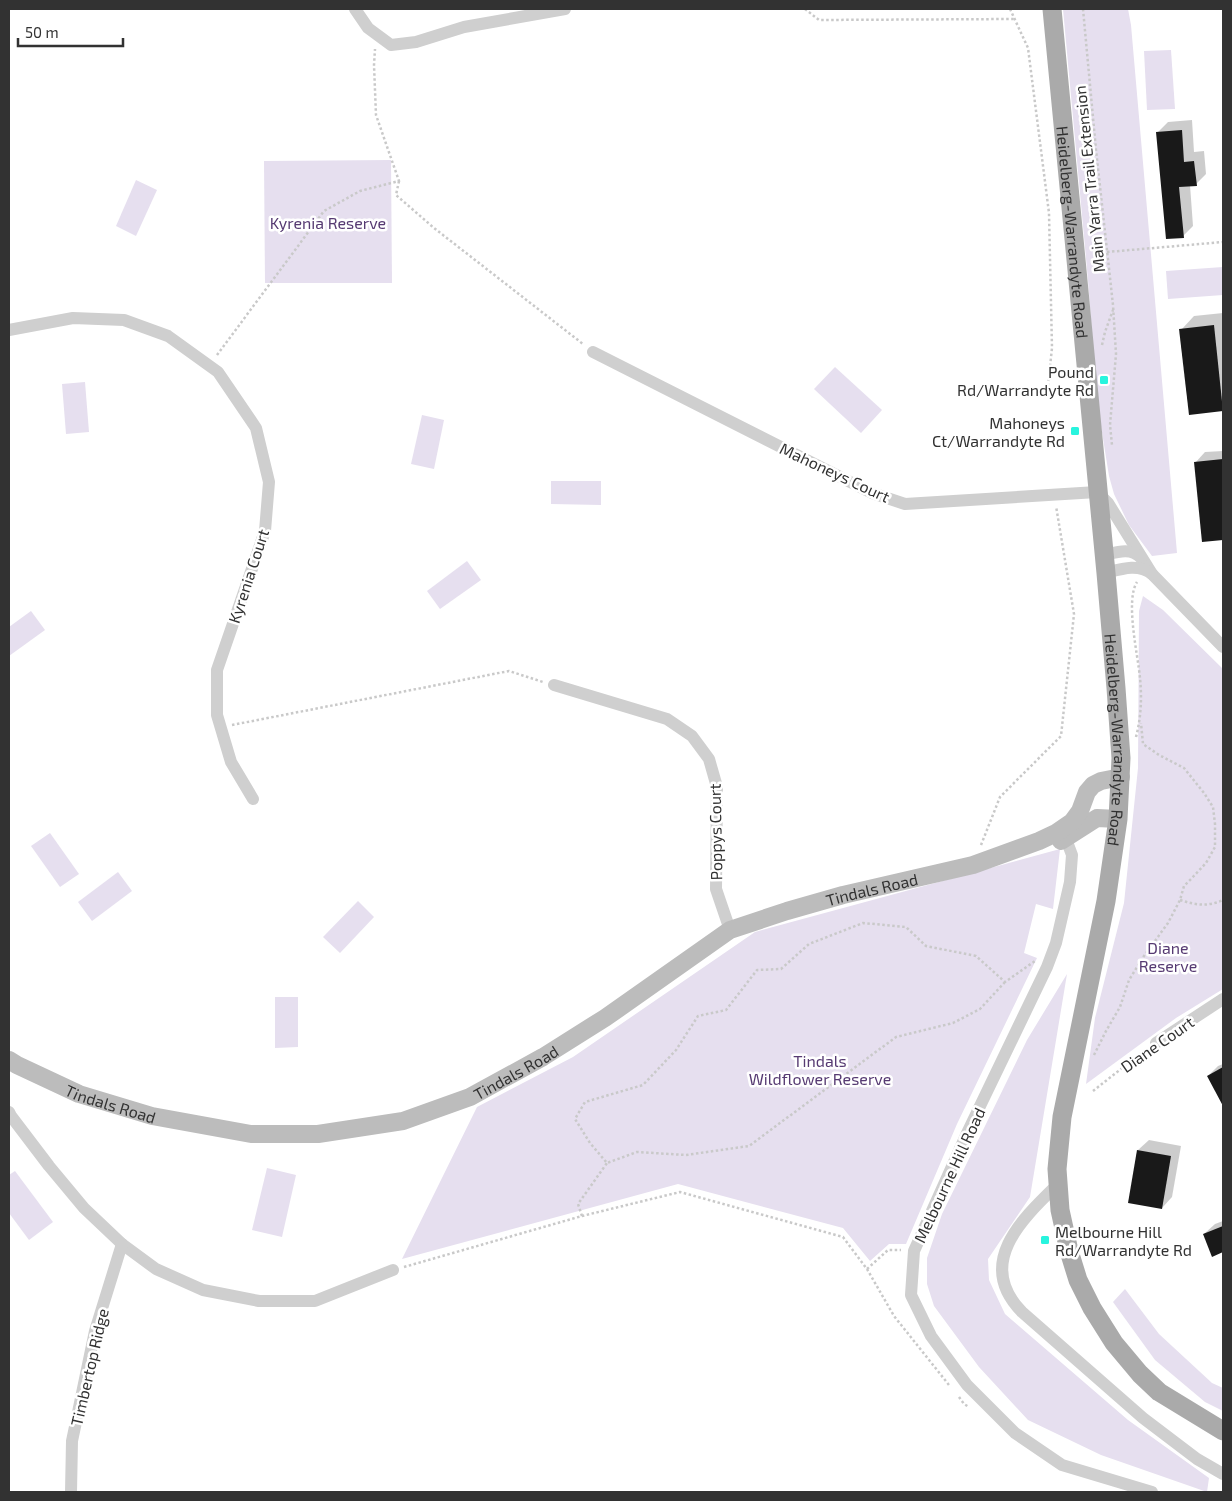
<svg xmlns="http://www.w3.org/2000/svg" width="1232" height="1501" viewBox="0 0 1232 1501" font-family="'Exo 2',sans-serif">
<style>
.green{fill:#e6dfef}
.shadow{fill:#0003}
.building{fill:#191919}
.lines{fill:none;stroke-linecap:round;stroke-linejoin:round}
.path{stroke:#c9c9c9;stroke-width:2.5;stroke-dasharray:2.5 2.5;stroke-linecap:butt}
.minor{stroke:#cfcfcf;stroke-width:12}
.secondary{stroke:#bcbcbc;stroke-width:18}
.primary{stroke:#aaa;stroke-width:19}
.poi-dot{fill:#28f4de;stroke:#fff;stroke-width:2}
.labels{text-anchor:middle;dominant-baseline:central;stroke-width:5;stroke-linejoin:round;paint-order:stroke}
.street-label{font-size:16px;fill:#323232;stroke:#fff}
.park-label{font-size:16px;fill:#563a72;stroke:#fff}
.poi-label{font-size:16px;fill:#323232;stroke:#fff;text-anchor:end}
</style>
<rect width="100%" height="100%" fill="#fff"/>
<g class="green">
<path d="M1063,9H1128L1131,25L1177,553L1152,556L1129,525L1114,494L1109,476L1097,401L1088,280Z"/>
<path d="M1171,50L1175,109L1147,110L1144,51Z"/>
<path d="M391,160L392,283H265L264,161Z"/>
<path d="M136,180L157,190L136,236L116,226Z"/>
<path d="M1223,267V295L1168,299L1166,271Z"/>
<path d="M835,367L882,410L861,433L814,389Z"/>
<path d="M85,382L89,432L66,434L62,384Z"/>
<path d="M422,415L444,420L434,469L411,464Z"/>
<path d="M551,481H601V505L551,504Z"/>
<path d="M467,561L481,580L440,609L427,591Z"/>
<path d="M1143,596L1163,610L1223,669V989L1176,1018L1086,1084L1095,1018L1124,903L1138,768L1139,611Z"/>
<path d="M31,611L45,630L9,656V627Z"/>
<path d="M50,833L79,874L60,887L31,846Z"/>
<path d="M1060,849L1053,909L1036,904L1024,953L1037,958L957,1124L906,1244H889L870,1261L843,1228L678,1184L402,1259L477,1107L573,1057L755,932Z"/>
<path d="M118,872L132,891L92,921L78,902Z"/>
<path d="M358,901L374,917L340,953L323,937Z"/>
<path d="M1067,974L1030,1197L988,1259L989,1280L1005,1314L1128,1420L1209,1478L1207,1492L1101,1455L1028,1420L979,1367L934,1306L927,1284V1258L942,1214L1027,1040Z"/>
<path d="M275,997H298V1047L275,1048Z"/>
<path d="M267,1168L296,1175L282,1237L252,1230Z"/>
<path d="M15,1171L53,1222L29,1240L9,1213V1175Z"/>
<path d="M1125,1289L1159,1334L1212,1383L1223,1388V1411L1205,1402L1155,1360L1113,1302Z"/>
</g>
<g class="shadow">
<path d="M1192,120L1194,152L1204,151L1206,174L1196,184L1190,185L1193,226L1183,236L1157,133L1168,122Z"/>
<path d="M1223,313V410L1190,414L1181,330L1194,316Z"/>
<path d="M1223,451V538L1203,541L1195,463L1205,452Z"/>
<path d="M1223,1064V1096L1220,1098L1208,1076L1218,1066Z"/>
<path d="M1149,1140L1181,1146L1172,1197L1162,1208L1138,1150Z"/>
<path d="M1223,1221V1251L1212,1255L1204,1234L1215,1224Z"/>
</g>
<g class="building">
<path d="M1182,130L1184,162L1194,161L1197,186L1179,187L1184,238L1166,239L1156,132Z"/>
<path d="M1214,325L1223,411L1189,415L1179,329Z"/>
<path d="M1223,459V540L1202,542L1194,462Z"/>
<path d="M1223,1067V1106L1207,1076Z"/>
<path d="M1137,1150L1171,1156L1162,1209L1128,1203Z"/>
<path d="M1223,1226V1252L1212,1257L1203,1234Z"/>
</g>
<g class="lines">
<g class="path">
<path d="M805,9L819,20L1015,19"/>
<path d="M1010,9L1028,48L1049,213L1052,348L1047,395"/>
<path d="M1083,9L1096,150L1113,305L1116,354L1110,425L1112,445"/>
<path d="M399,181L396,195L434,228L583,344"/>
<path d="M1107,252L1223,242"/>
<path d="M1102,345L1105,332L1113,310"/>
<path d="M217,355L324,211L360,191L399,181L376,115L374,65L375,49"/>
<path d="M232,725L509,671L543,682"/>
<path d="M1136,737C1141,718 1142,698 1140,678C1138,655 1125,601 1137,582"/>
<path d="M981,845L1000,797L1061,736L1074,614L1056,506"/>
<path d="M1180,900C1195,905 1208,907 1223,900"/>
<path d="M1005,982L980,1009L953,1023L896,1037L749,1146L686,1155L637,1152L607,1163L590,1143L575,1119L585,1102L643,1085L676,1050L698,1016L726,1010L757,970L781,969L809,944L863,923L906,927L926,946L976,956L1005,982L1035,961"/>
<path d="M1094,1055L1106,1031L1120,1007L1129,980L1144,956L1168,923L1180,900L1184,886L1191,879L1206,863L1215,847V824L1213,807L1204,793L1184,768L1159,755L1143,744L1141,723"/>
<path d="M1093,1091L1145,1050"/>
<path d="M582,1216L578,1204L607,1163"/>
<path d="M404,1267L582,1216L680,1192L843,1237L867,1269L894,1316L949,1385"/>
<path d="M867,1269L888,1250H901"/>
<path d="M959,1397L964,1404L969,1407"/>
</g>
<g class="minor">
<path d="M355,9L368,28L391,45L416,42L464,27L565,9"/>
<path d="M9,330L73,318L124,320L168,336L218,372L256,428L269,482L265,531L217,670V715L231,762L253,799"/>
<path d="M593,352L872,493L905,504L1097,492L1108,503L1152,574L1223,647"/>
<path d="M1104,555C1117,552 1131,547 1141,558"/>
<path d="M1106,573C1121,569 1138,563 1152,574"/>
<path d="M554,685L667,719L692,736L709,759L717,787L716,889L730,930"/>
<path d="M1066,839L1072,855L1070,882L1056,943L1047,967L968,1131L914,1251L911,1295L931,1336L967,1385L1015,1433L1062,1465L1152,1492"/>
<path d="M1156,1043L1223,999"/>
<path d="M9,1112L11,1116L49,1166L84,1208L122,1244L156,1269L203,1290L259,1301H315L393,1270"/>
<path d="M1057,1185C1021,1220 975,1264 1022,1312L1143,1418L1197,1459L1223,1474"/>
<path d="M71,1492L72,1441L95,1331L122,1244"/>
</g>
<g class="secondary">
<path d="M1061,841L1097,818L1118,819"/>
<path id="s1" d="M9,1060L17,1065L79,1094L152,1116L251,1134H318L403,1121L470,1097L543,1057L605,1018L730,930L787,911L843,895L973,865L1039,841L1056,833L1072,822L1080,811L1087,792L1093,785L1101,781L1121,777"/>
</g>
<path class="primary" id="s2" d="M1052,9L1106,573L1116,688L1121,758L1118,819L1106,901L1062,1117L1057,1169L1060,1210L1069,1251L1078,1280L1092,1308L1114,1343L1140,1374L1159,1392L1223,1431"/>
</g>
<g class="poi-dot">
<rect x="1099" y="375" width="10" height="10" rx="2.5"/>
<rect x="1070" y="426" width="10" height="10" rx="2.5"/>
<rect x="1040" y="1235" width="10" height="10" rx="2.5"/>
</g>
<g class="labels">
<g class="street-label">
<text transform="translate(1089 179) rotate(-96)">Main Yarra Trail Extension</text>
<text stroke="none"><textPath href="#s2" startOffset="224">Heidelberg-Warrandyte Road</textPath></text>
<text transform="translate(835 472) rotate(25)">Mahoneys Court</text>
<text transform="translate(248 576) rotate(-72)">Kyrenia Court</text>
<text stroke="none"><textPath href="#s2" startOffset="734">Heidelberg-Warrandyte Road</textPath></text>
<text transform="translate(715 832) rotate(-91)">Poppys Court</text>
<text stroke="none"><textPath href="#s1" startOffset="936">Tindals Road</textPath></text>
<text transform="translate(1157 1044) rotate(-35)">Diane Court</text>
<text stroke="none"><textPath href="#s1" startOffset="531">Tindals Road</textPath></text>
<text stroke="none"><textPath href="#s1" startOffset="111">Tindals Road</textPath></text>
<text transform="translate(949 1175) rotate(-65)">Melbourne Hill Road</text>
<text transform="translate(89 1367) rotate(-77)">Timbertop Ridge</text>
</g>
<g class="park-label">
<text x="328" y="222">Kyrenia Reserve</text>
<text x="1168" y="947">Diane<tspan x="1168" dy="18">Reserve</tspan></text>
<text x="820" y="1060">Tindals<tspan x="820" dy="18">Wildflower Reserve</tspan></text>
</g>
<g class="poi-label">
<text x="1094" y="371">Pound<tspan x="1094" dy="18">Rd/Warrandyte Rd</tspan></text>
<text x="1065" y="422">Mahoneys<tspan x="1065" dy="18">Ct/Warrandyte Rd</tspan></text>
<text x="1055" y="1231" text-anchor="start">Melbourne Hill<tspan x="1055" dy="18">Rd/Warrandyte Rd</tspan></text>
</g>
</g>
<rect width="1232" height="1501" fill="none" stroke="#323232" stroke-width="20"/>
<path d="M18 38v8h105v-8" fill="none" stroke="#323232" stroke-width="2.5"/>
<text x="25" y="38" font-size="15" fill="#323232" stroke="#ffffff" stroke-width="4" paint-order="stroke">50 m</text>
</svg>
